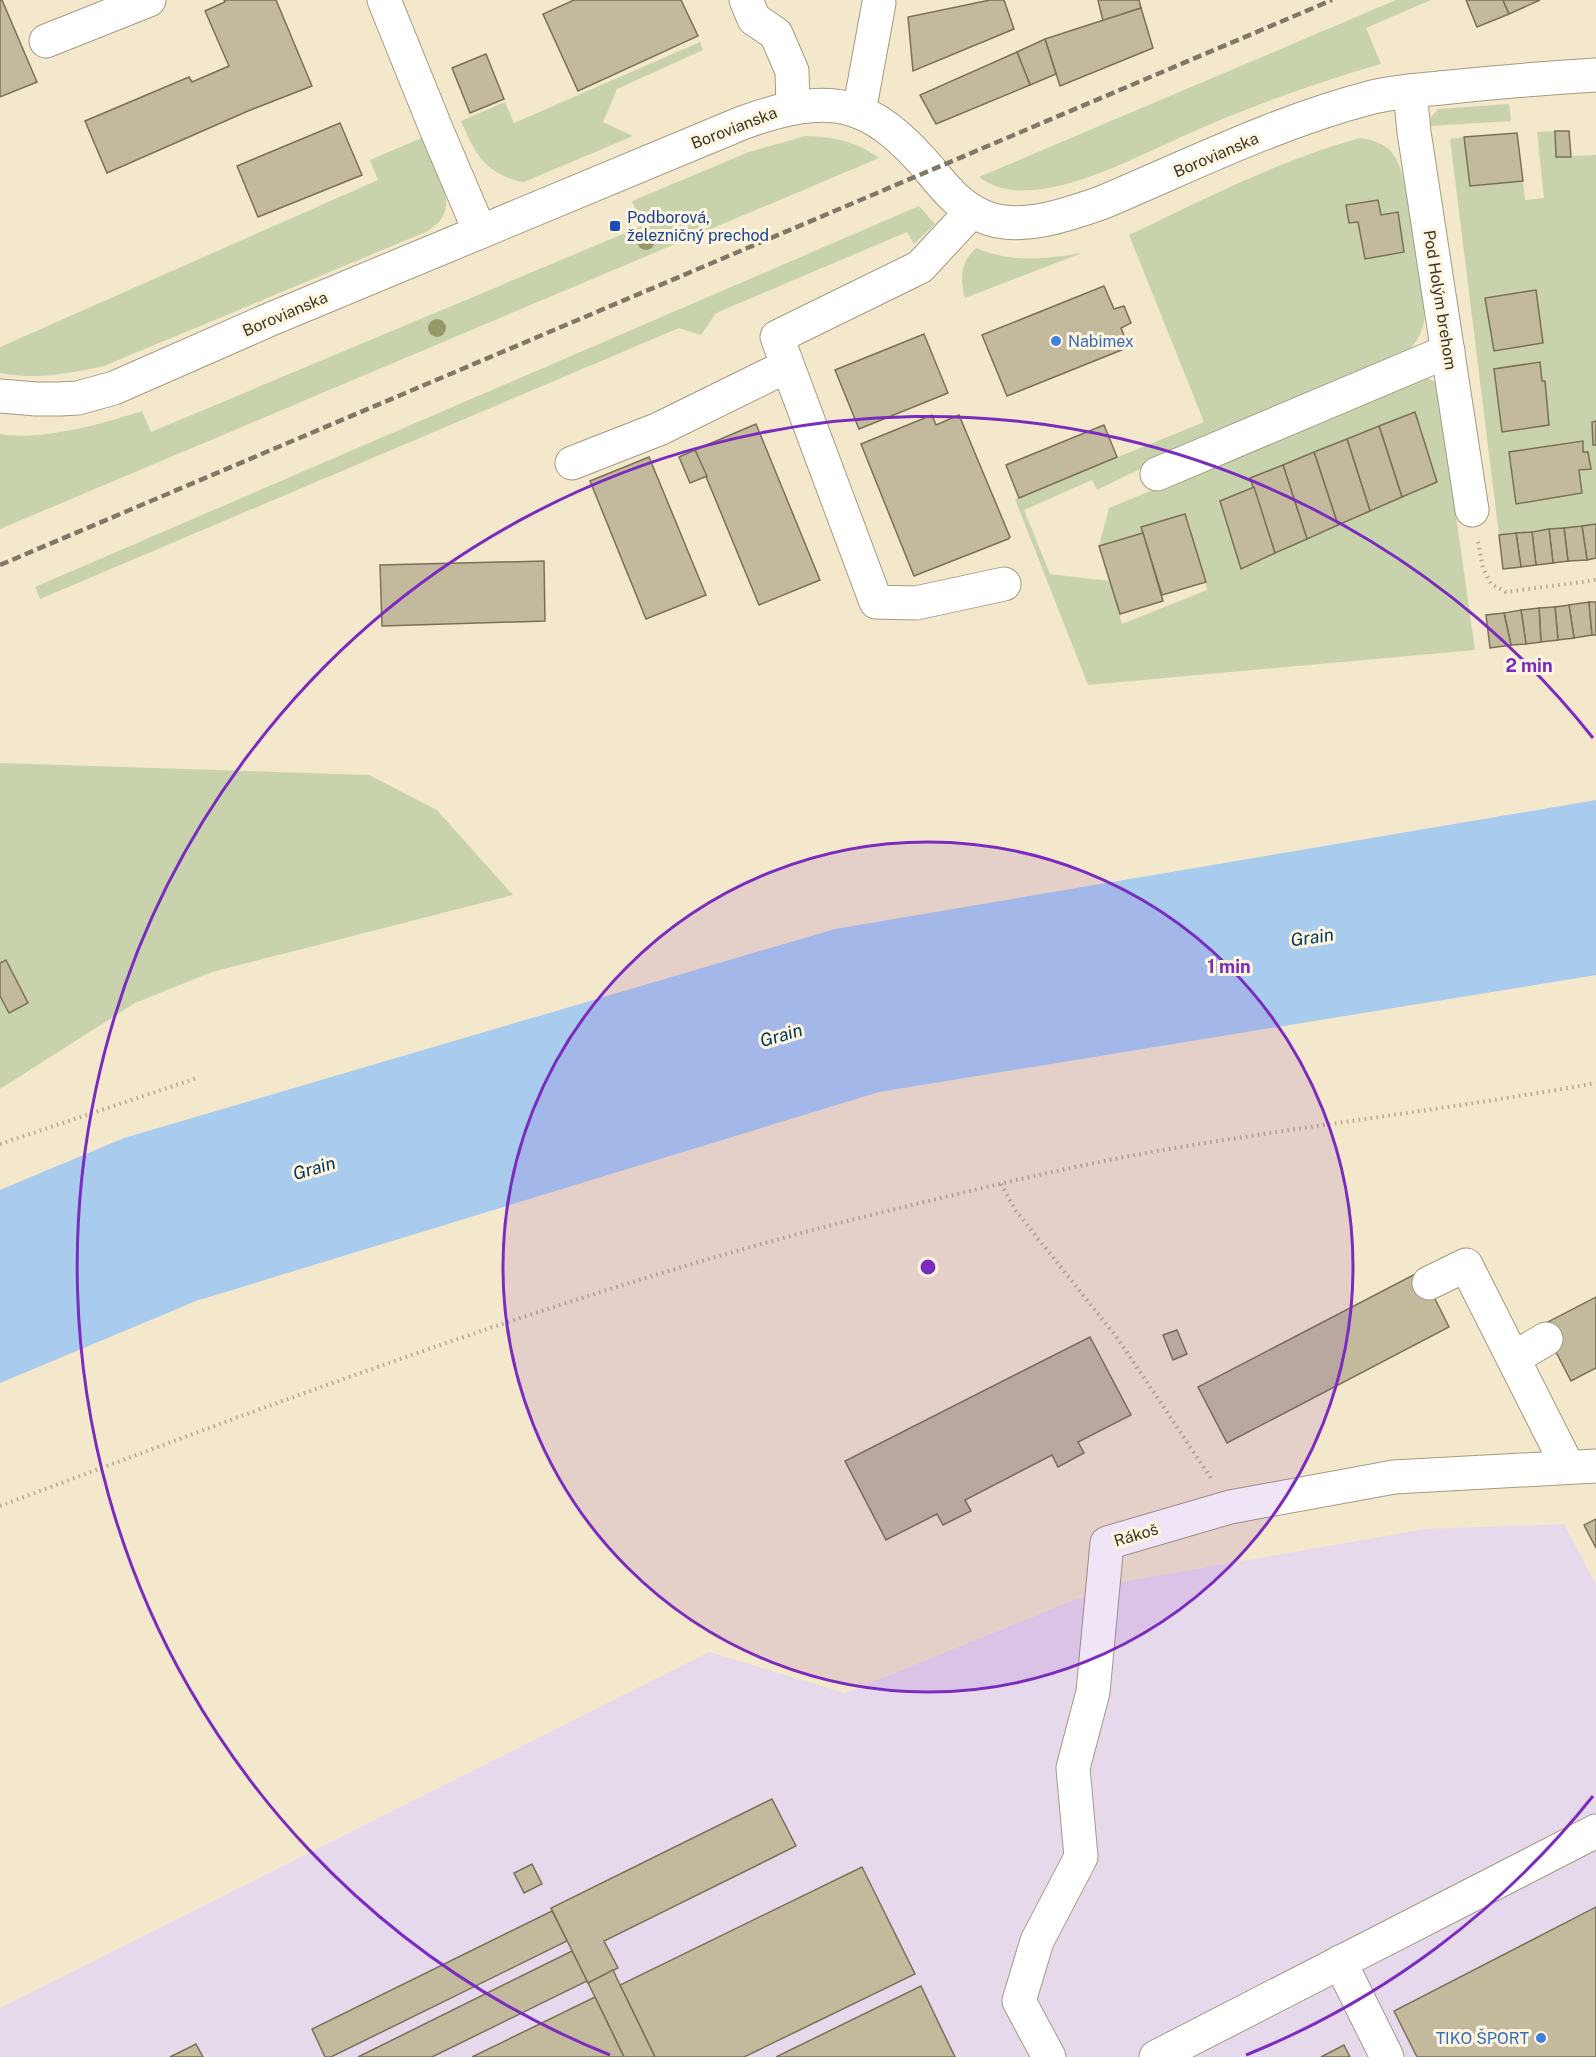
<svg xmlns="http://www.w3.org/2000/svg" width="1596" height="2057" viewBox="0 0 1596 2057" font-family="'Public Sans',sans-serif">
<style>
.commercial{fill:#e7d9ec}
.green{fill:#c8d3ad}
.water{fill:#a9cbee}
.building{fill:#c3b99d;stroke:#7a7057;stroke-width:1.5}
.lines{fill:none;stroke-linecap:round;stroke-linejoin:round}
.minor-casing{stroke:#a59a80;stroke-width:35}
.path{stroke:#b0a791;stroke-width:4;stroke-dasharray:1.5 4.5;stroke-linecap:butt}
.minor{stroke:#fff;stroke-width:33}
.rail{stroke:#7f7867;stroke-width:4.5;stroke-dasharray:9 4.5;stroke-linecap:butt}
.tree{fill:#969866}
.ring{fill:none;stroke:#7b2cbf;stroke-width:3}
.transit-dot{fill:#1a4fb4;stroke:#fef5de;stroke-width:2}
.shop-dot{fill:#3f7fe0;stroke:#fef5de;stroke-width:2}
.labels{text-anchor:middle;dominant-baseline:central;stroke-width:6;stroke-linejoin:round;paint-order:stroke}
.street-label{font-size:16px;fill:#39352a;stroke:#fef5de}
.transit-label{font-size:16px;fill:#164399;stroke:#fef5de;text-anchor:start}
.shop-label{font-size:16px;fill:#366cbe;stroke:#fef5de;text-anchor:start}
.water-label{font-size:18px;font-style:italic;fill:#003661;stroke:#fef5de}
.centre{fill:#7b2cbf;stroke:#fef5de;stroke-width:3}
.ring-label{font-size:18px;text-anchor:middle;font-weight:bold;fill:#7b2cbf;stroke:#fef5de;stroke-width:6;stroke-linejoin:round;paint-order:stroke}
</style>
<rect width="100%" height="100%" fill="#f3e8cb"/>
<path class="commercial" d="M1564,1524L1596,1585V2057H0V2008L709,1652L845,1693L1117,1583L1425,1529Z"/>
<g class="green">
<path d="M1396,0H1431L1366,28L1381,64C1318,82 1257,104 1197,130C1155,148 1105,175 1062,185C1034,192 1003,195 979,177Z"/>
<path d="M700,42L703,50L617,89L603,122L633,136L524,182C486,175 475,154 461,121L505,102L514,123Z"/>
<path d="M1509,104L1511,121L1430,126L1431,117L1438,109Z"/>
<path d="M1555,131L1557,157L1596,155V524L1499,535L1450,139L1464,137L1470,186L1523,181L1525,200L1544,198L1537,132Z"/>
<path d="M806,136C833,137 856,141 879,158L0,529V434C42,441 102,424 142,411L151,432L642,226L632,201L749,152Z"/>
<path d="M424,137C432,155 453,195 444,214C441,222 434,226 428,231L104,366C67,374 38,380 0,373V347L378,180L370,160Z"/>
<path d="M1359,138C1389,142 1397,153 1404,181L1425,305C1425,325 1422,337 1408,351L1210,435L1097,490L1092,480L1024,510L1050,574L1110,581L1122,624L1207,590L1185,514L1142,527L1143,533L1099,546L1109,508L1427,378L1435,382L1438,388L1475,650L1088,685L1015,499L1204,422L1129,235C1205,199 1278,161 1359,138Z"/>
<path d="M919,206L935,224L914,244L907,232L716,313L701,335L679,328L40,599L35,587Z"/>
<path d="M976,248C1010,263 1047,259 1082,253L965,298C960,278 960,263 976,248Z"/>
<path d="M0,763L369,775L437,810L513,895L212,972L135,1003L0,1089Z"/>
</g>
<path class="water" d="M1596,800V975L879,1092L196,1301L0,1383V1190L124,1138L835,929Z"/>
<g class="building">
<path d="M0,0H2L37,82L0,97Z"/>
<path d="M224,0H276L312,86L248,111L107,173L85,121L189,77L192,82L229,66L205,11L225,2Z"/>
<path d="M574,0H681L698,36L578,91L543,14Z"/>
<path d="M990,0H1004L1014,29L913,71L908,17Z"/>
<path d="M1098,0H1139L1141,8L1103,21Z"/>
<path d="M1466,0H1503L1509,14L1477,27Z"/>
<path d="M1503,0H1540L1509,14Z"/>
<path d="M1141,8L1153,48L1060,86L1045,39Z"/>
<path d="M1045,39L1056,74L1030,85L1017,52Z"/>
<path d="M1017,52L1030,85L936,124L920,95Z"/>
<path d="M486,54L504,99L470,113L452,68Z"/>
<path d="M340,123L362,175L258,217L237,166Z"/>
<path d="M1555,131H1569L1571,157H1556Z"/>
<path d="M1517,133L1523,181L1470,186L1464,137Z"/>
<path d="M1378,200L1381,215L1398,212L1404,252L1365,259L1358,222L1349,223L1346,205Z"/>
<path d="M1104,286L1114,309L1124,306L1131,323L1121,328L1129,347L1007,396L982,335Z"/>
<path d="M1536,290L1543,343L1494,351L1485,298Z"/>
<path d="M924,334L948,393L859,429L835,370Z"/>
<path d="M1540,362L1542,381H1545L1549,425L1502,432L1494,369Z"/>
<path d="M1415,412L1437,482L1402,497L1379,426Z"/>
<path d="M932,415L936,425L959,415L1010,537L1008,539L914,576L861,444Z"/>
<path d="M1596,421V445H1593L1592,422Z"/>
<path d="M756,424L820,580L759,605L695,450Z"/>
<path d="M1104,425L1117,457L1019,498L1006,465Z"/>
<path d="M1379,426L1402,497L1370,511L1347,439Z"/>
<path d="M1347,439L1370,511L1338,525L1314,452Z"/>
<path d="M1583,441V452H1588L1591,469L1579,470L1582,493L1516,504L1509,452Z"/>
<path d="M695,450L707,476L690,483L679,457Z"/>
<path d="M1314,452L1338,525L1307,539L1283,465Z"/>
<path d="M649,457L706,595L646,619L590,481Z"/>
<path d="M1283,465L1307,539L1275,553L1250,478Z"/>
<path d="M1254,487L1275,553L1241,569L1220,501Z"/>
<path d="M1185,514L1206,582L1162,595L1141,527Z"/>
<path d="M1596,524V558L1587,560L1582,526Z"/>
<path d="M1582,526L1587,560L1568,561L1564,528Z"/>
<path d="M1564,528L1568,561L1553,563L1549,529Z"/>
<path d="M1549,529L1553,563L1536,565L1532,532Z"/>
<path d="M1532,532L1536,565L1521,567L1516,533Z"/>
<path d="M1143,533L1163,601L1120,614L1099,546Z"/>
<path d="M1516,533L1521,567L1503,569L1499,535Z"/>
<path d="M544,561L545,621L382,626L380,565Z"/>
<path d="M1589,602L1592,635L1574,638L1569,605Z"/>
<path d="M1589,602H1596V635H1592Z"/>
<path d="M1569,605L1574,638L1558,640L1555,607Z"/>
<path d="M1555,607L1558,640L1541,642L1539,608Z"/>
<path d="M1539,608L1541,642L1526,644L1521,610Z"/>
<path d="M1521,610L1526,644L1511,645L1504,613Z"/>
<path d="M1504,613L1511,645L1490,648L1486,615Z"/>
<path d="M6,960L28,1003L9,1013L0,996V963Z"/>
<path d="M1421,1271L1449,1327L1227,1443L1198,1387Z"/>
<path d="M1596,1297V1368L1571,1381L1542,1325Z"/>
<path d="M1177,1330L1187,1354L1173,1360L1163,1335Z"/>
<path d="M1090,1337L1131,1415L1078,1442L1084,1453L1058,1467L1052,1455L965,1500L971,1511L943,1525L937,1514L886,1540L845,1461Z"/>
<path d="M1596,1519V1548L1584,1525Z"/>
<path d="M772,1799L796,1846L604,1941L618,1968L588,1983L551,1908Z"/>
<path d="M532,1864L542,1884L524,1893L514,1873Z"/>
<path d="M862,1867L915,1974L744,2057H655L620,1985Z"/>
<path d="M1596,1907V2057H1417L1394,2011Z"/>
<path d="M552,1911L567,1941L331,2057H325L312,2029Z"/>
<path d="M572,1951L587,1981L432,2057H358Z"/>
<path d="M613,1970L620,1985L655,2057H624L595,1997L588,1983Z"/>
<path d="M921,1986L955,2057H776Z"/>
<path d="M595,1997L624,2057H472Z"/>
<path d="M196,2044L203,2057H170Z"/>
<path d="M1344,2045L1350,2057H1321Z"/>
</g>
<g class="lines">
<g class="minor-casing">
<g id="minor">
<path d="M384,0L437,131L480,232"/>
<path d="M746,0L754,19L776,34L792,71L793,108"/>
<path d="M46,41L149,0"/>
<path d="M1410,91L1414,132L1472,510"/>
<path d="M859,112L879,3"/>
<path d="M972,211L920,267L777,337L876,602L916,603L1004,584"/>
<path d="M0,396L36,399H60L78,398L114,388L271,319L742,123C830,91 870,99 931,171C947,191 964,211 990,219C1025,230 1069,214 1101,203C1189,166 1277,122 1369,98C1395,91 1423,90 1450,87C1499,82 1547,78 1596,75"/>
<path d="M572,463L659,429L787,366"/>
<path d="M1157,474L1448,351"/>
<path d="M1429,1283L1466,1265L1568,1467"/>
<path d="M1514,1358L1546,1339"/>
<path d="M1340,1962L1387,2057"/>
<path d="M1049,2057L1019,2001L1037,1941L1081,1857L1073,1768L1093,1692L1107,1543L1230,1507L1394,1477L1596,1466"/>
<path d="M1156,2057L1596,1831"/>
</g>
</g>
<g class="path">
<path d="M1478,542L1483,568L1491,584L1506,592L1596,580"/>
<path d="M0,1144L197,1078"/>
<path d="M1001,1184L1016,1211L1118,1339L1211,1478"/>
<path d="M0,1506C299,1394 598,1280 908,1206C1002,1183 1097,1160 1193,1145C1327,1123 1462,1107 1596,1083"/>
</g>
<use href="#minor" class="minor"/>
<path class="rail" d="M0,565L1332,0"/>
</g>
<g class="tree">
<circle cx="646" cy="241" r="9"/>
<circle cx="437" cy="328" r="9"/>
</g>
<circle cx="928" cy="1267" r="425" fill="#7b2cbf" fill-opacity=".12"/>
<g class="ring">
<circle cx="928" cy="1267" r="425"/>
<path d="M1593 1796A850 850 0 0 1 1246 2055M610 2055A850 850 0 1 1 1593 738"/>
</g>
<rect class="transit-dot" x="609" y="220" width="12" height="12" rx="3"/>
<g class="shop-dot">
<circle cx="1056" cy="341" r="6"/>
<circle cx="1541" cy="2038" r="6"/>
</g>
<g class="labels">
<g class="street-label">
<text transform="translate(734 128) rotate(-21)">Borovianska</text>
<text transform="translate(1216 155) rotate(-23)">Borovianska</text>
<text transform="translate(1440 300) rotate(81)">Pod Holým brehom</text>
<text transform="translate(285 314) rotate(-23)">Borovianska</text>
<text transform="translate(1136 1535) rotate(-17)">Rákoš</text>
</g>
<g class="transit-label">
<text x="627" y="217">Podborová,<tspan x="627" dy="18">železničný prechod</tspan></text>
</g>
<g class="shop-label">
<text x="1068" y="341">Nabimex</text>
<text x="1529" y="2038" text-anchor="end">TIKO ŠPORT</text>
</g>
<g class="water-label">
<text transform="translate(1312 937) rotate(-8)">Grain</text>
<text transform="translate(781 1035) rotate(-16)">Grain</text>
<text transform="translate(314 1168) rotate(-16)">Grain</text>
</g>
</g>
<circle cx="928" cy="1267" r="9" class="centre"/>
<g class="ring-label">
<text x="1529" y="672">2 min</text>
<text x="1229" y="973">1 min</text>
</g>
</svg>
